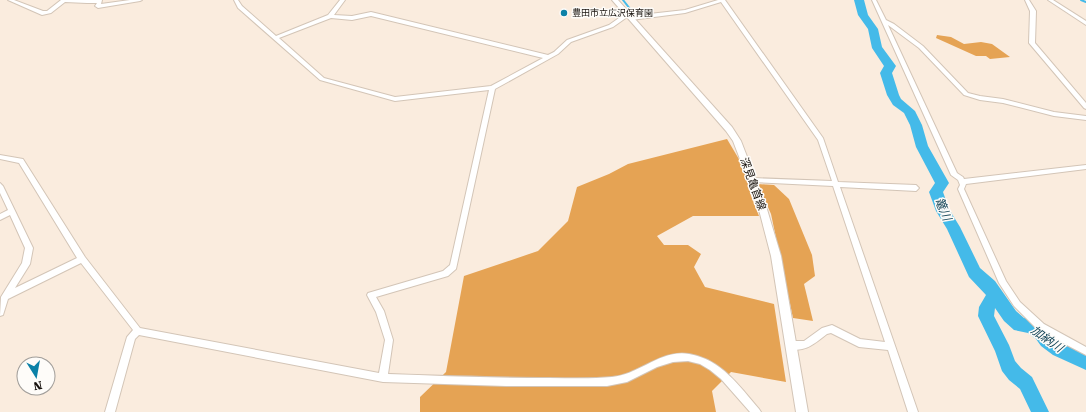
<svg xmlns="http://www.w3.org/2000/svg" width="1086" height="412" viewBox="0 0 1086 412" font-family="'Roboto Serif','Noto Sans JP',serif">
<style>
.forest{fill:#e5a354}
.lines{fill:none;stroke-linecap:round;stroke-linejoin:round}
.stream{stroke:#44bae9;stroke-width:2}
.river{fill:#44bae9;fill-rule:evenodd}
.minor-casing{stroke:#d3c5b7;stroke-width:2}
.secondary-casing{stroke:#d3c5b7;stroke-width:2}
.minor{fill:#fff;fill-rule:evenodd}
.secondary{fill:#fff;fill-rule:evenodd}
.poi-dot{fill:#0b81a7;stroke:#fefcf9;stroke-width:1.5}
.labels{text-anchor:middle;dominant-baseline:central;stroke-width:3;stroke-linejoin:round;paint-order:stroke}
.far-poi-label{font-size:9px;fill:#16110c;stroke:#fefcf9;text-anchor:start}
.street-label{font-size:11px;fill:#16110c;stroke:#fefcf9}
.water-label{font-size:12px;font-style:italic;fill:#16475a;stroke:#fefcf9}
</style>
<rect width="100%" height="100%" fill="#faecde"/>
<g class="forest">
<path d="M937,35L951,37L964,44L981,42L992,44L1010,57L990,59L986,56H976L936,38Z"/>
<path d="M727,139L746,171L751,196L759,216H693L657,236L664,245H688L701,254L694,267L705,287L774,304L786,382L731,372L712,391L716,412H420V397L446,372L464,276L538,251L568,221L577,187L609,174L628,164Z"/>
<path d="M758,184L774,185L789,199L812,255L815,276L804,284L813,321L793,318L771,214Z"/>
</g>
<g class="lines">
<g class="stream">
<path d="M623,0L634,14"/>
<path d="M1081,0L1086,2"/>
</g>
<path class="river" d="M854,0H864L868,15L878,29L882,47L896,66L892,73L899,95L901,99L915,111L922,125L928,146L949,183L943,192L949,209L960,227L980,268L995,281L1016,311L1024,318L1038,321L1048,329L1053,336L1065,345L1086,354V370L1053,355L1041,346L1036,339L1028,333L1014,330L1004,321L995,308L994,316L1009,345L1015,361L1021,368L1032,377L1049,412H1031L1020,389L1009,380L1002,371L995,351L978,316L979,307L986,295L969,277L947,229L936,211L929,192L935,183L916,147L910,125L904,113L893,105L887,95L880,73L884,66L872,48L868,29L858,15Z"/>
<g class="minor-casing">
<g id="minor">
<path d="M8,0H14L43,11H47L61,0H102L101,4L130,0H142L140,1L98,8L95,6L97,3H87L65,2L51,13L42,15Z"/>
<path d="M234,0H238L242,6L276,36L328,15L340,0H345L334,15L352,16L371,12L548,55L554,52L567,40L609,25L626,13H630V15L613,27L571,42L558,54L495,89L456,269L448,276L376,297L384,311L393,340L388,374C442,376 495,378 549,378C570,378 591,379 612,377C639,375 661,349 689,354C721,359 740,387 759,409L761,412H750L721,379L710,370L700,364L688,361L673,362L657,367L627,382L607,386H506L383,382L139,335L135,339L115,412H105L127,337L133,330L81,263L8,299L3,315L0,316L1,297L22,263L25,248L10,215L0,220V214L8,210L0,193V183L3,186L33,248L30,264L15,288L77,258L19,163L0,159V155L23,159L85,257L140,328L379,373L385,340L376,312L367,295L368,293L443,271L450,265L489,90L395,101L320,80L238,8ZM371,16L543,58L491,86L395,97L324,78L279,38L331,18L352,20Z"/>
<path d="M718,0H725L823,138L838,182L916,185L919,188L916,191L840,187L918,412H908L888,350L859,347L831,333L827,334C815,343 804,354 788,348L787,345L788,342L791,341H804L822,328L832,325L860,339L885,342L833,186L752,182L749,180L752,178L832,181L818,140L721,2L685,13L631,20L628,18L631,16L685,10Z"/>
<path d="M872,0H876L886,20L894,24L923,46L968,93L980,96L1003,99L1054,112L1086,116V120L1054,116L1003,103L980,100L964,95L919,48L888,25L957,173L963,177L964,179L1086,165V169L966,184L964,189L1006,281L1020,302L1044,324L1086,347V355L1038,330L1014,306L999,283L958,189L960,185L958,180L951,175Z"/>
<path d="M1025,0H1029L1036,11L1035,43L1086,103V109L1084,108L1029,43L1030,11Z"/>
<path d="M1048,0H1053L1086,21V25Z"/>
</g>
</g>
<g class="secondary-casing">
<path id="secondary" d="M612,0H618L732,127L741,141L766,206L781,256L808,412H796L771,256L758,206L733,141L726,131Z"/>
</g>
<use href="#minor" class="minor"/>
<use href="#secondary" class="secondary"/>
</g>
<circle class="poi-dot" cx="564" cy="13" r="4"/>
<g class="labels">
<g class="far-poi-label">
<text x="572" y="13">豊田市立広沢保育園</text>
</g>
<g class="street-label">
<text transform="translate(753 184) rotate(70)">深見亀首線</text>
</g>
<g class="water-label">
<text transform="translate(943 209) rotate(67)">篭川</text>
<text transform="translate(1047 339) rotate(35)">加納川</text>
</g>
</g>
<g transform="translate(36 376) rotate(169)"><circle r="19" fill="#fefcf9" stroke="#a19e9a"/>
<path d="M0-3L7 15L0 10L-7 15Z" fill="#0b81a7"/>
<text y="-6" font-size="11" font-weight="bold" text-anchor="middle" fill="#16110c">N</text>
</g>
</svg>
